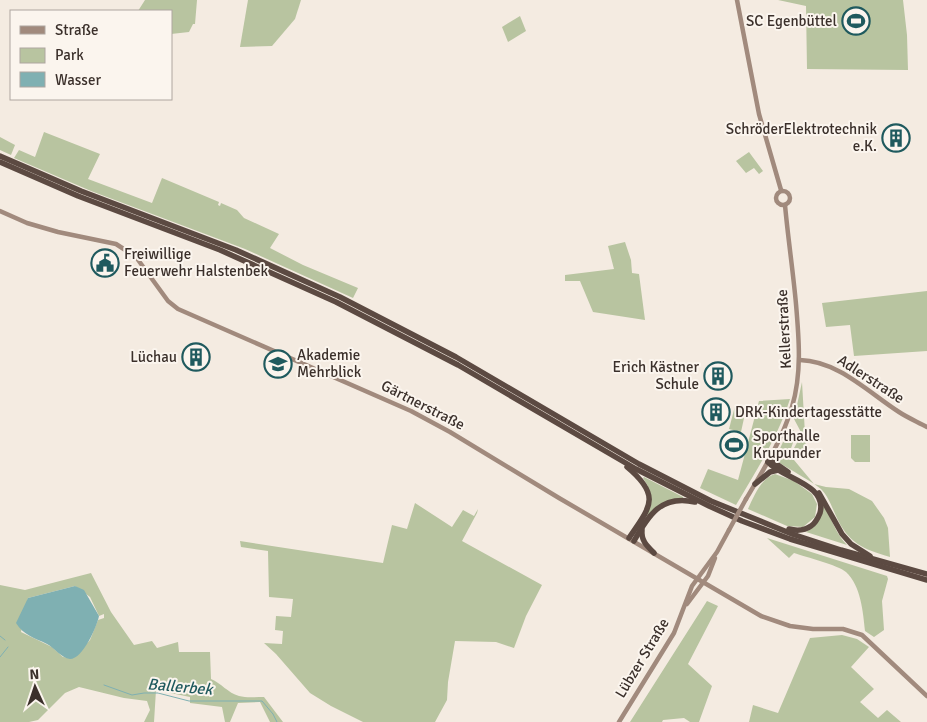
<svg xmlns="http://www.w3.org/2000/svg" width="927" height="722" viewBox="0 0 927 722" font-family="Signika,sans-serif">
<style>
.green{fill:#b8c4a0;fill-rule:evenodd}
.water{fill:#7fb0b2}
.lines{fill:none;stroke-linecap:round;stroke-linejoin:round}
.stream{stroke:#7fb0b2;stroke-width:1}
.secondary{stroke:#a18a7d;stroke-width:4.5}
.highway{stroke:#5c4a42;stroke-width:5.5}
.secondary-bridge{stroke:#a18a7d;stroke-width:4.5}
.labels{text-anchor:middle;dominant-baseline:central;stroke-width:4;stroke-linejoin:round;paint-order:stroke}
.poi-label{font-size:15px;fill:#3b302b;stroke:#fbf5ee;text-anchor:end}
.street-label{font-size:15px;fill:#3b302b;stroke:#fbf5ee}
.water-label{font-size:16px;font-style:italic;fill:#1f5a5e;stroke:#fbf5ee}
</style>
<rect width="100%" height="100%" fill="#f4ebe1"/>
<g class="green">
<path d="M145,0H197L195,24H193L189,32L171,34V11H138Z"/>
<path d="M248,0H301L295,19L272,46L240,47Z"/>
<path d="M778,0H903L907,35L908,70L807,69L806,6Z"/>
<path d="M520,16L526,31L508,42L502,27Z"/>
<path d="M44,132L100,154L88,179L152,203L162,178L219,202L218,205L220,206L221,203L237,210L244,218L279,234L270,248L303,265L358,288L353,298L245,249L91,191L14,158L19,150L35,157Z"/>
<path d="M0,137L15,145L11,155L0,150Z"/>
<path d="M749,152L763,171L759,174L754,168L746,173L736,161Z"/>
<path d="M625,242L631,260L632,273L639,274L645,320L593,312L580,281H565V275L614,269L608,246Z"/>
<path d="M927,291V351L854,356L850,325L826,327L822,303Z"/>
<path d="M802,382L806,451L801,456L796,454L794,448L802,434L794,419Z"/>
<path d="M790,399C778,437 756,471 736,505L700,488L708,469L738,480L759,401Z"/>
<path d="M735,406L746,409L741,432L729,429Z"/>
<path d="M793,430L796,434L789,454L814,484L826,487L849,489L872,501L884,518L888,528L890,557C863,549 848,543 836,516C832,507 828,496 821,489C808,479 792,471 778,462L777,455L788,431Z"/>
<path d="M851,435H870V462H855L851,458Z"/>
<path d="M775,474L794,481L812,494L817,504L815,517L803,527L787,526L748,509C754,496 761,478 775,474Z"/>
<path d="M644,477L683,497V498L658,506L647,516L648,486L643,478Z"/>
<path d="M415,503L452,527L463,510L474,516L478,509L477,513L462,541L542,585L526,616L514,648L496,642L455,641L448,682L447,700L435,722H363L331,706L310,693L276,654L264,643L282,644L283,631L275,630L276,616L291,617L293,599L269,597L268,551L241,547L240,541L383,563L392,525L407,529Z"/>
<path d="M823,505C832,518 835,533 847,545L806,532L816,525Z"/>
<path d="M767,538L887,576L888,579L882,601L884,630L874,637L865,631C863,612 861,586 846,572C838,565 806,557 794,553L789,558Z"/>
<path d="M91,573L111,612L134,645L152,641L157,648L178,642L179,652H210L211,679C221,683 228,693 239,696C246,698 256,697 264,697L283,722H270L260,702L238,703L230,722H225L222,707L190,703V697L156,690L154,722H144L150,710L147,701L124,698L79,687L65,693L38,720L29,722H0V585L25,590ZM75,586L90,597L99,616L104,614V618L98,620L90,640L73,658L63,657L52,647L21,632L28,598Z"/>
<path d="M707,601L718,606L688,664L712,686L699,722H690L684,718L663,720L662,722H630Z"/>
<path d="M842,635L857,639L869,647L851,667L874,689L860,702L878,718L887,710L901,722H749L753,705L778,713L810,638Z"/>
</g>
<path class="water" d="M75,586L84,590L99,616C97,626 83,659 70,659C61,658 55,648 47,644C35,638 23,635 16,623L28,598Z"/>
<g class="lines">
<g class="stream">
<path d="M0,636L5,640"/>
<path d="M0,657L8,647"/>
<path d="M104,685L132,695L144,693H158L189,701H262L273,714L277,722"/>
</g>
<g class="secondary">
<path d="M737,0L759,114L781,190"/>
<circle cx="783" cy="198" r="7"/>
<path d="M0,211L27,223L58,232L116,244L136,257L168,301L178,309L411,411L450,432L559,498L761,616L790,626L813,629H843L862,635L927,696"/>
<path d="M800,360C838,361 868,392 899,412C908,418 918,422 927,427"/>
<path d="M746,499C764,469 782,440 792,407C802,373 799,339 796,304C793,271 788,238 785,205"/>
<path d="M687,604L708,576L715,558"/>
<path d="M619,722L674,633L692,586L717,552L729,530"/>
</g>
<g class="highway">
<path d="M0,156L81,191L236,250L340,297L456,357L639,464L711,501L792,534L841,550L927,574"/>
<path d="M0,162L78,196L220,250L336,302L458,365L636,469L709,506L742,521L790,539L927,580"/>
<path d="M773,454L775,463"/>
<path d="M768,462C781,478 828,484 820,513C818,518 816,523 811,526C804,531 797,531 789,529"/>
<path d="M768,462L775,463L788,472"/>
<path d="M627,467C662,496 650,507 629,538"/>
<path d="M755,484L770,472L778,470"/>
<path d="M819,493L842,534L851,544L870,556"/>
<path d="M642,530C641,541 647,546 654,553"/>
<path d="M634,541C648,516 661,494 695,502"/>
</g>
<path class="secondary-bridge" d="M729,530L746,499"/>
</g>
<defs>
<g id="stadium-ring" transform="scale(1.4375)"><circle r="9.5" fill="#fbf5ee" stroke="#1f5a5e" stroke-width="1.5"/><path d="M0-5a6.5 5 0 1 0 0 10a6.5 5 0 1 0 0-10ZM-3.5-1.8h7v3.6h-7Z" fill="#1f5a5e"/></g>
<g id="building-ring" transform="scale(1.4375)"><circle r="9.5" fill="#fbf5ee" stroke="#1f5a5e" stroke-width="1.5"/><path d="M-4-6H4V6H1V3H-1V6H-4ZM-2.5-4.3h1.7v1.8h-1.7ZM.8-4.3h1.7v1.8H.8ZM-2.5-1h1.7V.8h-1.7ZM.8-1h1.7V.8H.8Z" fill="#1f5a5e"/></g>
<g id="civic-ring" transform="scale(1.4375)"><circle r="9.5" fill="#fbf5ee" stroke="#1f5a5e" stroke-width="1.5"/><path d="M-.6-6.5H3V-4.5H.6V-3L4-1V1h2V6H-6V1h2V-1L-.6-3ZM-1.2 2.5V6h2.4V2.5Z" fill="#1f5a5e"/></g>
<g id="university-ring" transform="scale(1.4375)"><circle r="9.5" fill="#fbf5ee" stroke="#1f5a5e" stroke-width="1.5"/><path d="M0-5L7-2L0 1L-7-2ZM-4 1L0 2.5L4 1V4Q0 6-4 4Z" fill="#1f5a5e"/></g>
</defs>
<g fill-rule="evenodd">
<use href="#stadium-ring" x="856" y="21"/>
<use href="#building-ring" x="896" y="138"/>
<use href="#civic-ring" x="105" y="263"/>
<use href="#building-ring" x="196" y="357"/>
<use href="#university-ring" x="278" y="364"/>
<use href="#building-ring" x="718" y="376"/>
<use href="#building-ring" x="716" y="412"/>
<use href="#stadium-ring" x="734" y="445"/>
</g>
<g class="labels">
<g class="poi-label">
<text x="837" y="21">SC Egenbüttel</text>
<text x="877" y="129">SchröderElektrotechnik<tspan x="877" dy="17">e.K.</tspan></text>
<text x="124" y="254" text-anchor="start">Freiwillige<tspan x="124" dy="17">Feuerwehr Halstenbek</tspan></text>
<text x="297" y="355" text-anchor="start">Akademie<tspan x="297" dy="17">Mehrblick</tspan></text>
<text x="177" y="357">Lüchau</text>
<text x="699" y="367">Erich Kästner<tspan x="699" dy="17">Schule</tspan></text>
<text x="735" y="412" text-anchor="start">DRK-Kindertagesstätte</text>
<text x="753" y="436" text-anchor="start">Sporthalle<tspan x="753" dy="17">Krupunder</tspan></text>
</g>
<g class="street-label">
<text transform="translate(784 329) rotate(-93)">Kellerstraße</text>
<text transform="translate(871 379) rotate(33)">Adlerstraße</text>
<text transform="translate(423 405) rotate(27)">Gärtnerstraße</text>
<text transform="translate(642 658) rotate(-59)">Lübzer Straße</text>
</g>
<g class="water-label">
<text transform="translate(180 687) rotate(5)">Ballerbek</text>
</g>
</g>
<rect x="10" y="10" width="162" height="90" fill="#fbf5ee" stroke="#aea6a0"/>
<rect x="20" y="26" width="25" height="8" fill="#a18a7d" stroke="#aea6a0"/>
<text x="55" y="35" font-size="15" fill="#3b302b">Straße</text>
<rect x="20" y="48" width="25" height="15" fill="#b8c4a0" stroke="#aea6a0"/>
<text x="55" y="60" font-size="15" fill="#3b302b">Park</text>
<rect x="20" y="72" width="25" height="15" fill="#7fb0b2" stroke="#aea6a0"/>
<text x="55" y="85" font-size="15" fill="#3b302b">Wasser</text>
<g transform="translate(35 687) rotate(357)" stroke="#fbf5ee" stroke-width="4" paint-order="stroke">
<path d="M0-4L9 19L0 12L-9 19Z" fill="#3b302b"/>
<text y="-8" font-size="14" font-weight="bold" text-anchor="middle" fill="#3b302b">N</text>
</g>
</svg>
